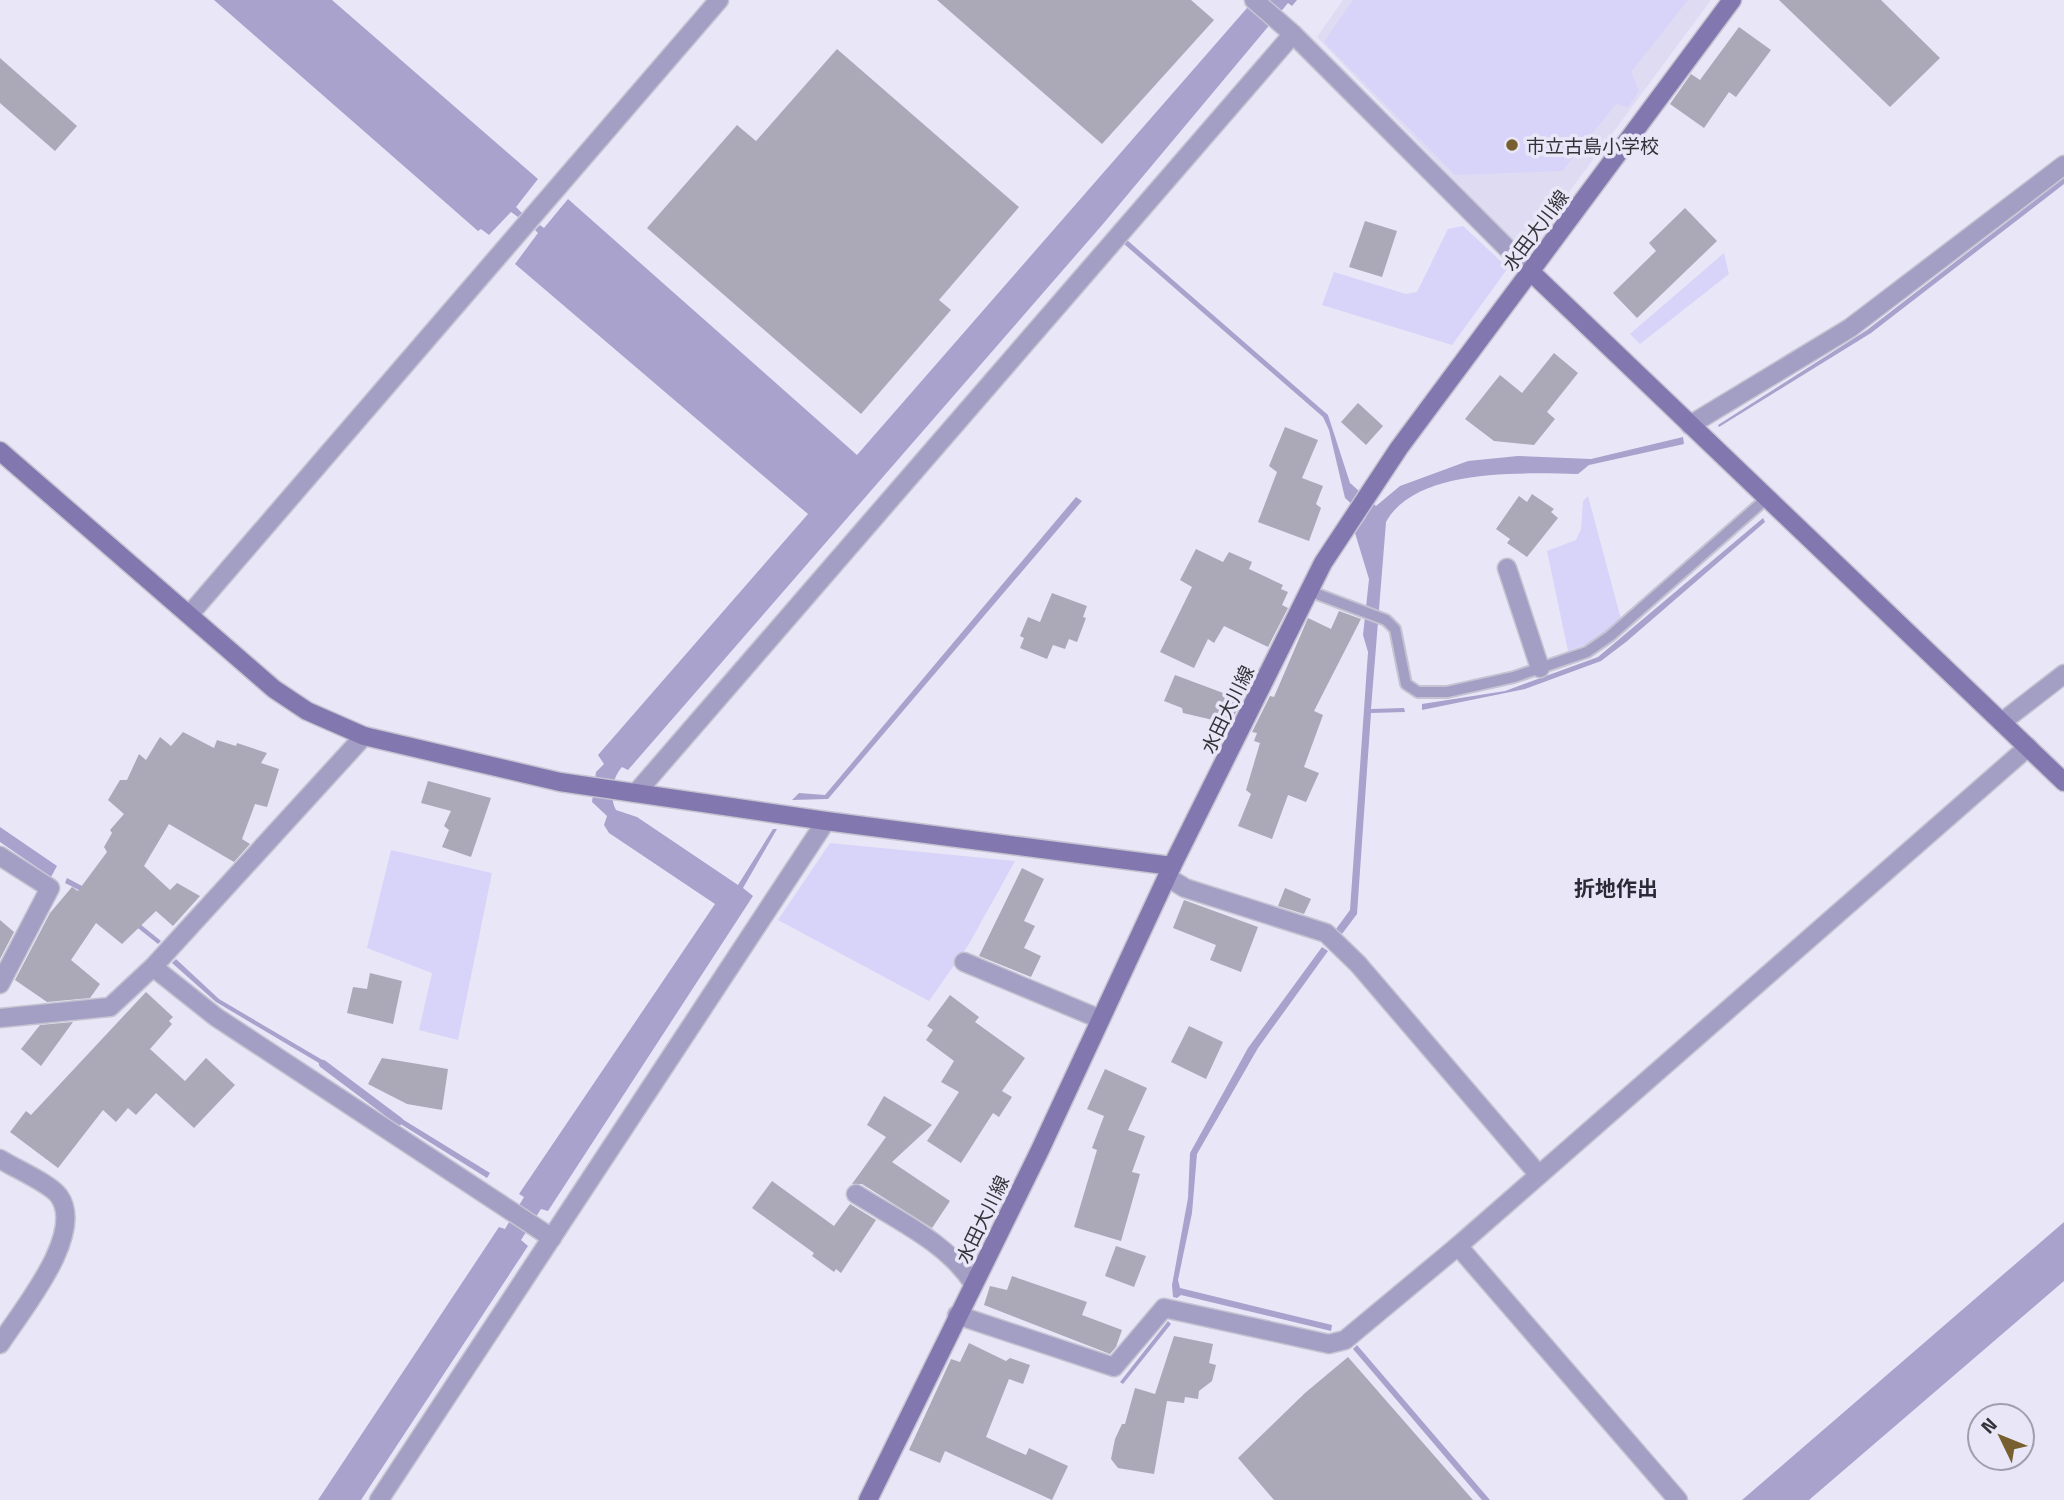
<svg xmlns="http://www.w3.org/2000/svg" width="2064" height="1500" viewBox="0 0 2064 1500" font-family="'Titillium Web','Noto Sans JP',sans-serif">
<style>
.built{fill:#dedbf2}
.green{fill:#d8d3f9}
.water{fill:#a8a2cd}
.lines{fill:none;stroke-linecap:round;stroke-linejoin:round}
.stream{stroke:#a8a2cd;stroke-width:8}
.building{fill:#aba9b8}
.lane-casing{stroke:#c5c3d1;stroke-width:14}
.street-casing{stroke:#c5c3d1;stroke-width:21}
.secondary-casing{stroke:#c5c3d1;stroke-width:21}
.lane{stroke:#a39ec4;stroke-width:10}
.street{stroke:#a39ec4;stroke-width:18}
.secondary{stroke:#8278af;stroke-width:18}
.poi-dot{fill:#785f30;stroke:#e9e7f7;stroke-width:2.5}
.labels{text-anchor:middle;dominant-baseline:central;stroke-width:7;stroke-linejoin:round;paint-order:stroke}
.poi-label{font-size:19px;fill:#343339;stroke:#e9e7f7;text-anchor:start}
.street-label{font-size:19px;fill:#343339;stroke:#e9e7f7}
.neighbourhood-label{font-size:21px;font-weight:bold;fill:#2c2a36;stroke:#e9e7f7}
</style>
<rect width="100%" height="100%" fill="#e9e7f7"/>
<path class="built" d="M1343,0H1711L1524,253L1317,37Z"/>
<g class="green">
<path d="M1353,0H1688L1631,72L1639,91L1628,107L1616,104L1562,171L1455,175L1324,42Z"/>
<path d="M1463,226L1508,268L1452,345L1322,305L1334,272L1406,294L1417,292L1448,229Z"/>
<path d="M1724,253L1729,274L1640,344L1630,334Z"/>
<path d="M1588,496L1621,619L1593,642L1568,651L1547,551L1576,540L1581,529L1583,501Z"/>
<path d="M830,843L1015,861L969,944L929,1001L778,920Z"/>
<path d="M391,850L492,873L458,1040L419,1030L432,973L367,948Z"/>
</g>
<g class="water">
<path d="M214,0H332L538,179L516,207L522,213L518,217L511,212L489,235L481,229L478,231Z"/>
<path d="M1254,0H1297L1292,6L1288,3L1103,224L628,770L622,767C612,778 609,797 616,810L637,817L738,885L773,829H777L743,888L753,896L548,1211L541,1209L521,1240L528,1246L361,1500H318L499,1227L505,1229L524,1197L519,1194L715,904L609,833L604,825L607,816L592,802L596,772L604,764L598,755L808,514L515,264L538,233L535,230L540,225L544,228L568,199L857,455Z"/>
<path d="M2064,178V184L1871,333L1719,427L1718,425L1867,330Z"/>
<path d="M1127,240L1328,415L1350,483L1376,506L1400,486L1468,461L1518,456L1591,459L1683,437L1684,444L1589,465L1578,474C1524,473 1416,467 1386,522L1371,709L1404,708L1405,712L1371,713L1357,914L1342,934L1336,929L1350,910L1368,652L1363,635L1369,579L1355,533L1366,517L1345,498L1329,430L1323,417L1124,244Z"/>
<path d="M1076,497L1082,501L828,799L792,800L799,793L825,795Z"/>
<path d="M1763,518L1765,522L1626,642L1601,661L1525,689L1422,710V704L1505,691L1598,657Z"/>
<path d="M0,827L57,866L51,877L0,842Z"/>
<path d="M67,878L114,903L161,941L158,944L110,906L65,883Z"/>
<path d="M1322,947L1328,951L1258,1048L1197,1154L1192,1213L1178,1280L1180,1288L1332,1325L1331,1331L1181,1295L1177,1298L1173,1297L1172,1285L1188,1198L1190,1153L1248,1048Z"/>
<path d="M176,959L219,999L331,1065L329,1069L216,1002L172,963Z"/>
<path d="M394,1114L490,1173L487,1178L391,1118Z"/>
<path d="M2064,1222V1281L1809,1500H1742Z"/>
<path d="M1168,1321L1171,1324L1123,1384L1120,1382Z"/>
<path d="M1357,1345L1490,1500H1482L1353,1349Z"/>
</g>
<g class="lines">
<path class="stream" d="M323,1064L399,1121"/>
</g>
<g class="building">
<path d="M937,0H1191L1214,20L1102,144Z"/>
<path d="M1779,0H1881L1940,58L1890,107Z"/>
<path d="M1739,27L1771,50L1736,97L1729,92L1704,128L1670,104L1691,74L1700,80Z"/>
<path d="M837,49L1019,207L939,300L951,310L861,414L647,228L737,125L756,141Z"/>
<path d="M0,58L77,126L55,151L0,103Z"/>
<path d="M1685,208L1717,241L1637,318L1613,293L1656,251L1649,243Z"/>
<path d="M1365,221L1397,231L1382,277L1349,267Z"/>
<path d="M1554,353L1578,373L1547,412L1555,419L1534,445L1494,441L1465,419L1500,375L1522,393Z"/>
<path d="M1358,403L1383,426L1366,445L1341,422Z"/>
<path d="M1285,427L1318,440L1302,478L1323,486L1316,504L1321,508L1309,541L1258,522L1277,472L1269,466Z"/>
<path d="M1532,494L1554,509L1551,512L1558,518L1527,557L1507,543L1510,539L1496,529L1519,496L1527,502Z"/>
<path d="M1196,549L1223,562L1229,552L1252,562L1249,569L1283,585L1281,589L1288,592L1282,605L1288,608L1268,647L1224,626L1214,643L1208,639L1194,668L1160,652L1192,587L1180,580Z"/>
<path d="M1052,593L1087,606L1083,617L1086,618L1077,642L1069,639L1065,649L1053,645L1047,659L1020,648L1024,638L1020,636L1028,617L1040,622Z"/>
<path d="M1339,611L1361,619L1314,711L1323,715L1304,767L1319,773L1306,802L1288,795L1272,839L1238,826L1251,794L1246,790L1260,743L1254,741L1257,733L1252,732L1270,696L1274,697L1308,618L1331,629Z"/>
<path d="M1175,675L1242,700L1230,724L1183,713L1182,708L1164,701Z"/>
<path d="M183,732L214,748L217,740L236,746L237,743L267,753L261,763L279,769L267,807L255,804L242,839L250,844L234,862L169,824L144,866L170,890L177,883L200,896L173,926L156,911L122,944L96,923L71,960L100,984L90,998L47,1002L15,980L50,913L72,887L78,891L107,852L104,847L112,833L110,830L124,814L108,800L120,780H127L139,754L146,760L160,737L171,746Z"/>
<path d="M428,781L491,798L471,857L442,847L449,830L444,826L451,811L421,803Z"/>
<path d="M1022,868L1044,879L1024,921L1035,926L1024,948L1041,956L1031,977L979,956Z"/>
<path d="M1285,888L1311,899L1304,914L1278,906Z"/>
<path d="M1184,900L1258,927L1241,972L1210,960L1216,945L1173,928Z"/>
<path d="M0,920L14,932L0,959Z"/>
<path d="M370,973L402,981L393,1024L347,1013L353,987L367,989Z"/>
<path d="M146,992L173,1017L169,1021L172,1024L150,1049L185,1081L206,1058L235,1085L194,1128L156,1093L136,1115L128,1108L116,1122L103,1110L58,1168L10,1132L26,1111L31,1115Z"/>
<path d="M950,995L979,1017L975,1022L1025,1058L1002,1091L1012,1097L999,1117L993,1113L961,1163L927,1141L959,1092L941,1082L954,1061L926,1040L933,1030L927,1026Z"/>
<path d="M73,1022L41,1066L21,1049L40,1025Z"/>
<path d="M1189,1026L1223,1042L1206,1079L1171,1062Z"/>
<path d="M382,1058L448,1069L442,1110L407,1104L368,1084Z"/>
<path d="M1105,1069L1147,1088L1128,1130L1145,1136L1132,1172L1140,1174L1121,1241L1074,1227L1097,1150L1092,1148L1104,1116L1087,1109Z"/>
<path d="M884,1096L932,1125L892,1162L950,1201L932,1228L862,1184H852L886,1137L867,1125Z"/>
<path d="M772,1181L834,1226L850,1204L876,1220L841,1273L836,1269L834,1272L812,1256L814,1253L752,1208Z"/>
<path d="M1116,1246L1146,1256L1134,1287L1105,1276Z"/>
<path d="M1012,1276L1087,1302L1082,1315L1122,1330L1116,1347L1110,1354L984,1305L990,1286L1007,1290Z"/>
<path d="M1174,1336L1213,1344L1209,1363L1216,1365L1212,1381L1199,1391L1198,1399L1185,1397L1184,1403L1167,1401L1154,1474L1118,1468L1111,1459L1115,1439L1122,1424H1125L1135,1388L1155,1394Z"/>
<path d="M969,1343L1006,1361L1010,1358L1030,1365L1023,1384L1009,1379L986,1437L1026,1455L1029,1448L1068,1466L1052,1500L945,1451L940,1463L909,1450L951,1359L960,1362Z"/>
<path d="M1348,1357L1473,1500H1274L1238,1458L1305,1393Z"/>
</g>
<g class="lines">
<g class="lane-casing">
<path id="lane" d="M1309,591L1386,620L1395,629L1406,684L1418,692H1447L1514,677L1587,652L1610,636L1767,498"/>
</g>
<g class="street-casing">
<g id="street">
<path d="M1254,0L1293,34L1531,272"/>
<path d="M1690,425L1850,328L2064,165"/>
<path d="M1507,568L1540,668"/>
<path d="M190,614L719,0"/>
<path d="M2002,722L2064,674"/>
<path d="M636,793L1293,34"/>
<path d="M0,856L50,888L0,984"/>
<path d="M1167,877L1185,888L1326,933L1358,964L1539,1175"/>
<path d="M964,962L1100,1019"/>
<path d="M153,967L216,1017L552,1238"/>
<path d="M0,1018L110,1007L153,967L364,736"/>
<path d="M0,1159C14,1168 51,1184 59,1196C86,1234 21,1311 0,1344"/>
<path d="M856,1194C897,1220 946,1242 973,1283"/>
<path d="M1458,1246L1678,1500"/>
<path d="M957,1315L1114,1367L1164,1308L1329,1344L1345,1340L1458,1246L2028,747"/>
<path d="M379,1500L826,821"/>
</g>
</g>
<g class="secondary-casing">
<g id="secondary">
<path d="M1531,272L2064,782"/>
<path d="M0,451L274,689L307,711L364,736L560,782L826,821L1172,866"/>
<path d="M868,1500L1040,1150L1172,866L1323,563L1399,448L1732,0"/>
</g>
</g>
<use href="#lane" class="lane"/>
<use href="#street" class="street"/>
<use href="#secondary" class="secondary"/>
</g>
<circle class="poi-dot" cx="1512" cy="145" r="7"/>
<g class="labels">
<g class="poi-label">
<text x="1526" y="145">市立古島小学校</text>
</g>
<g class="street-label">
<text transform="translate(1535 230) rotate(-53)">水田大川線</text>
<text transform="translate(1227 709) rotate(-64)">水田大川線</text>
<text transform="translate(982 1219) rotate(-64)">水田大川線</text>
</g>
<g class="neighbourhood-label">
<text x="1616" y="888">折地作出</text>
</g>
</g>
<g transform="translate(2001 1437) rotate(313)"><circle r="33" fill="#e9e7f7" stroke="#a19fab" stroke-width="2"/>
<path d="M0-5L12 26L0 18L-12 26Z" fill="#785f30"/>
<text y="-10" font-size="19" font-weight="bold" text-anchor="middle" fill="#343339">N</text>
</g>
</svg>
